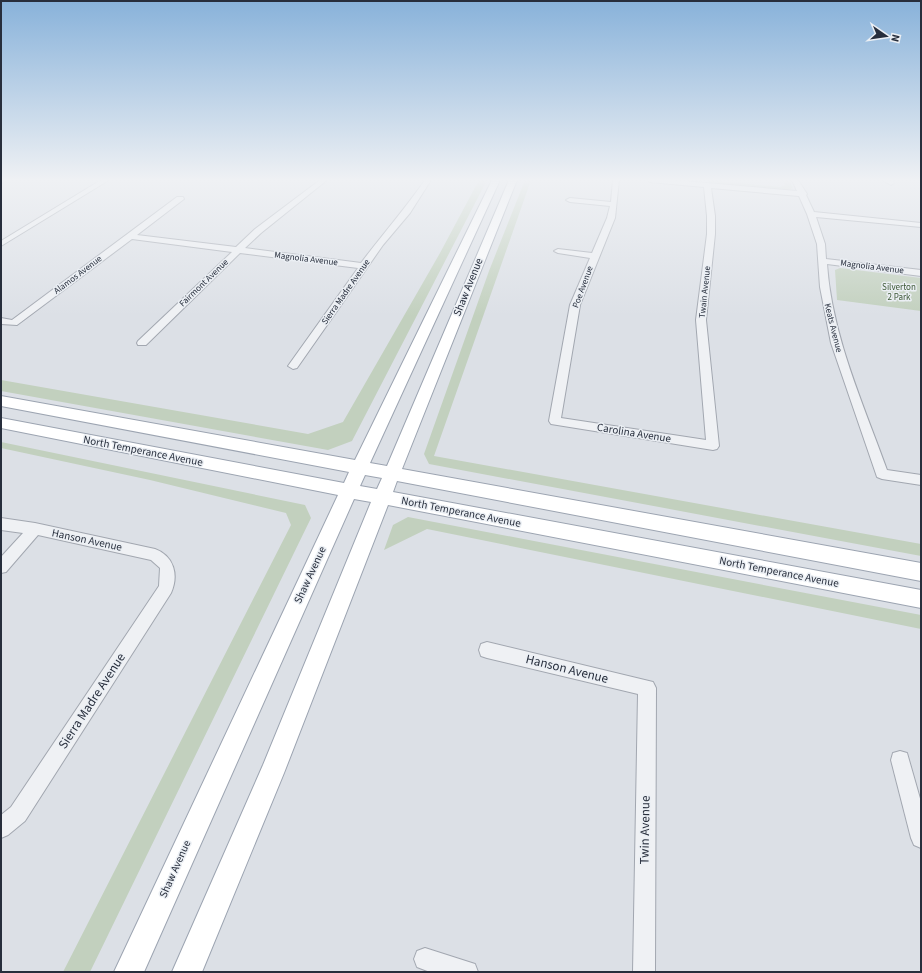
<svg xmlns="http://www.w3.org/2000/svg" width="922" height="973" viewBox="0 0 922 973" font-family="'Source Sans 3',sans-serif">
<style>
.green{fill:#c2d0be}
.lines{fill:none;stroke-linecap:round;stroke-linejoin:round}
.minor-casing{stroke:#a2a7b0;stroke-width:2}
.major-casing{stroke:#9ca4b1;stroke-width:2}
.minor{fill:#eff1f4;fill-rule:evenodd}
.major{fill:#fff;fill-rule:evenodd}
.labels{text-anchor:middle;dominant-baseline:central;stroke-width:3;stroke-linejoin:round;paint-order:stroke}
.far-street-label{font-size:9px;fill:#272e3c;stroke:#ebeff4}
.far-park-label{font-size:9px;fill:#3b5734;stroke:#ebeff4}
.street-label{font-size:11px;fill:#272e3c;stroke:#ebeff4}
.near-street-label{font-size:13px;fill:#272e3c;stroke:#ebeff4}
</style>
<rect width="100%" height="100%" fill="#dce0e6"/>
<g class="green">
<path d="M479,180H487L352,441L328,450L1,391V380L308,434L343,422L440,253Z"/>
<path d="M525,180H531L434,456L921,544V556L429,464L424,454L489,271Z"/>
<path d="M705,180L780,187L785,185L783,180H789L793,188L788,190L711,183Z"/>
<path d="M840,268L921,278V311L837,300L835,270Z"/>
<path d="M1,442L305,505L311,518L90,972H63L291,525L286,513L150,480L1,448Z"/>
<path d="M408,517L921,615V629L427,529L384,550L393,525Z"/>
</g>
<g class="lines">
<g class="minor-casing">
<g id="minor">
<path d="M1,180H7L1,184Z"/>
<path d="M101,180H109L1,246V241Z"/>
<path d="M320,180H327L261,233L245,248L361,263C382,235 405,209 425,180H431L410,213L383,245L297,368L293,369L288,366L358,268L240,253L146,345H138L137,343L138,341L232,252L132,239L17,325L1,324V318L12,320L177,197H183L184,199L137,235L236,247L255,229Z"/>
<path d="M613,180H619L615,218L580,305L561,418L706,440L696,320L707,234V216L704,187L650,182L647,180H672L797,191L792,180H798L807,194L806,195L814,212L921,223V227L816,217L825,244L826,259L921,270V276L827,264C832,336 863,403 887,470L921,475V485L882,479L877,477L876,474L831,343L820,287L817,244L807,214L799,196L711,188L715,216V234L706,320L719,446L717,449L713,450L551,424L549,421L570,305L590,258L558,253L554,251L558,249L592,253L607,218L610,206L570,202L566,200L570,198L611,202Z"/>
<path d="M882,180H890L894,183L891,185Z"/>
<path d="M1,518L35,523L155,549C174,556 179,575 171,593L25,821L8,835L1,838V815L11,807L159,586L160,568L151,560L38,535L6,572L1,573V557L23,533L1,530Z"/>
<path d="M487,642L653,682L656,688L655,972H633L638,694L487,658L481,656L479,650L481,644Z"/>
<path d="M900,751L907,753L921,802V848L914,845L911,838L891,760L893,753Z"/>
<path d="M425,948L475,964L478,972H430L417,967L414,959L417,951Z"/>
</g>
</g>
<g class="major-casing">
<path id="major" d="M492,180H500L370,463L387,466L509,180H517L402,469L921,563V581L397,481L393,492L921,590V608L388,505L284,773L202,972H172L263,765L371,502L354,499L144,972H114L338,495L1,428V418L344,483L349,472L1,406V396L355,460ZM365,475L382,478L377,489L360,486Z"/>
</g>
<use href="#minor" class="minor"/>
<use href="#major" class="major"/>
</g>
<linearGradient id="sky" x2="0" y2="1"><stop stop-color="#88b2da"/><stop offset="0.57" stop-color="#eff1f4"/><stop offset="1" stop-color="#eff1f4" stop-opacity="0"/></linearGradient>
<rect width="922" height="316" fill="url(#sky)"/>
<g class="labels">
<g class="far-street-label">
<text transform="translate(306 259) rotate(7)">Magnolia Avenue</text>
<text transform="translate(872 267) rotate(7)">Magnolia Avenue</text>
<text transform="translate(78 275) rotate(-37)">Alamos Avenue</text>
<text transform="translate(204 283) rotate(-44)">Fairmont Avenue</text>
<text transform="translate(583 287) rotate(-70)">Poe Avenue</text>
<text transform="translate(346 292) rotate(-55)">Sierra Madre Avenue</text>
<text transform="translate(705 292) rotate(-84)">Twain Avenue</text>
<text transform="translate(833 328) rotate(76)">Keats Avenue</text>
</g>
<g class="far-park-label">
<text x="899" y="287">Silverton<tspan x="899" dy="10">2 Park</tspan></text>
</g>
<g class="street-label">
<text transform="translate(468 287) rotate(-68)">Shaw Avenue</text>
<text transform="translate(634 433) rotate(9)">Carolina Avenue</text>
<text transform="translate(143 451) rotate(11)">North Temperance Avenue</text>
<text transform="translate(461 512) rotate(11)">North Temperance Avenue</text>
<text transform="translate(87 540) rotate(12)">Hanson Avenue</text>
<text transform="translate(779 572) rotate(11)">North Temperance Avenue</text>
<text transform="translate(310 575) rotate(-65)">Shaw Avenue</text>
<text transform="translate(175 869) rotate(-66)">Shaw Avenue</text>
</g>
<g class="near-street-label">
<text transform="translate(567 669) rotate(14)">Hanson Avenue</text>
<text transform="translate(92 701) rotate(-57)">Sierra Madre Avenue</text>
<text transform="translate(645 830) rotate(-89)">Twin Avenue</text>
</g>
</g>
<rect width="922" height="973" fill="none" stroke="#272e3c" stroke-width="4"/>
<g transform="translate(886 36) rotate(103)" stroke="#ebeff4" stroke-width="3" paint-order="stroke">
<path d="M0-3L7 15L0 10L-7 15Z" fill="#272e3c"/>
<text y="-6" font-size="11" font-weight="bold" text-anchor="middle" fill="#272e3c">N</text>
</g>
</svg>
